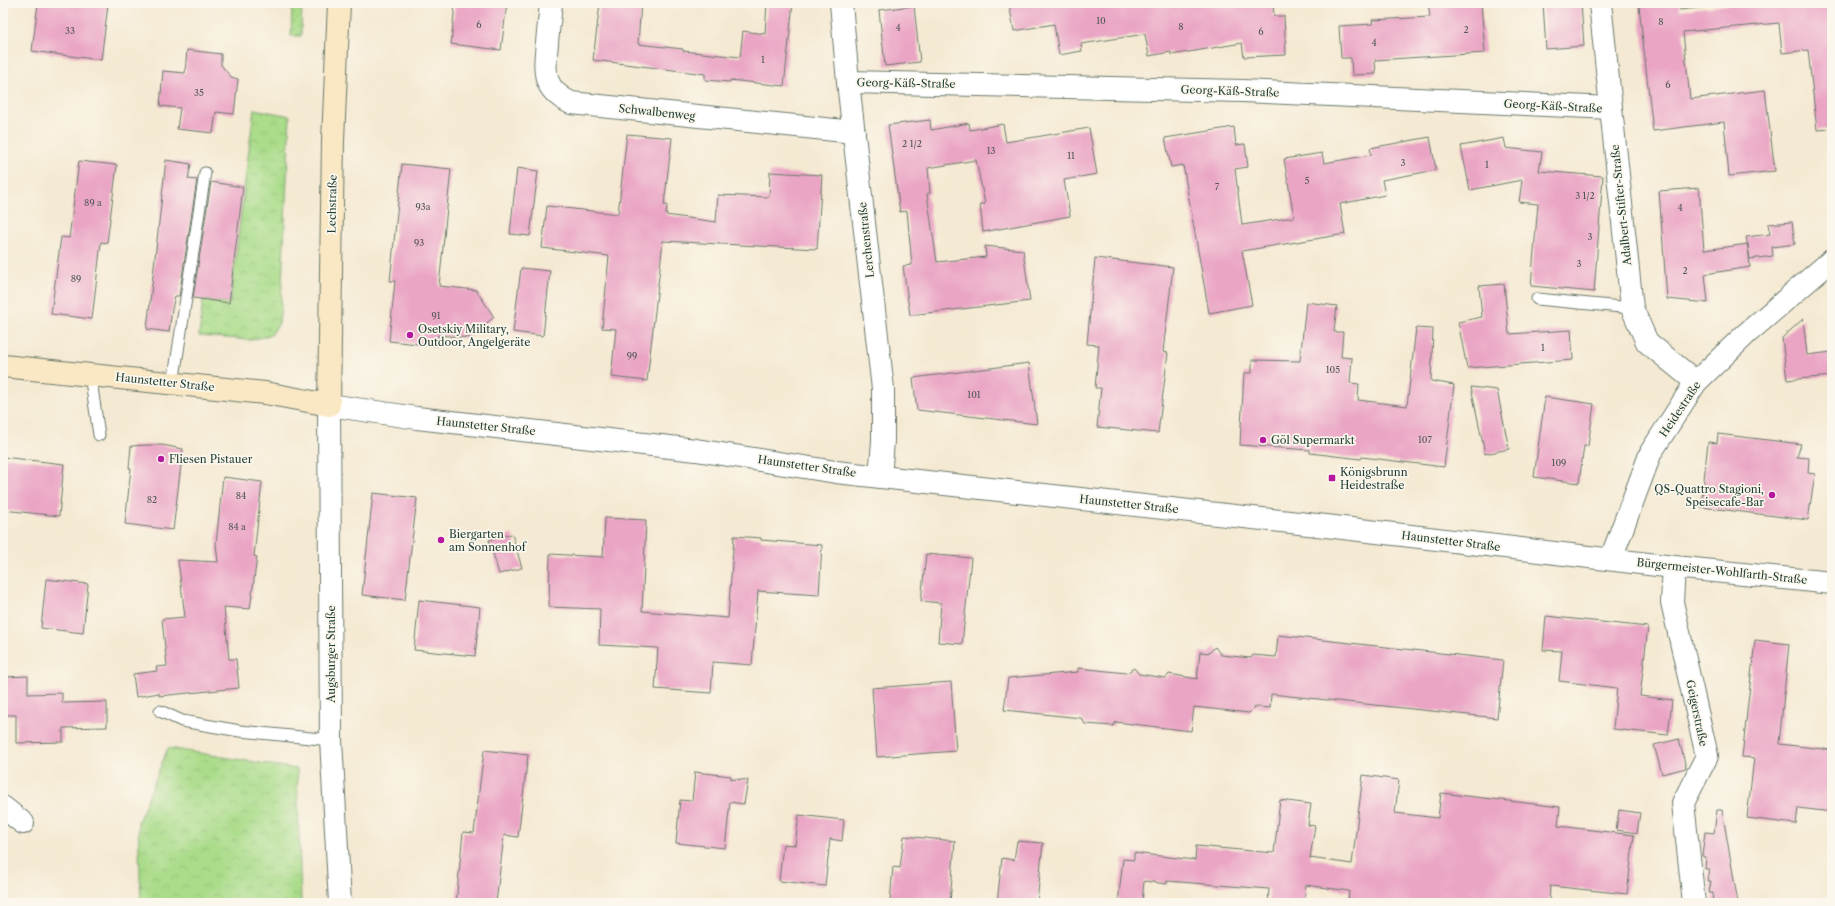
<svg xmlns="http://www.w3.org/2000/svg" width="1835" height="906" viewBox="0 0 1835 906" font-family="'Libre Caslon Text',serif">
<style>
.grass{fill:url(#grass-dots);stroke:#648c5f}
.park{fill:url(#park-crowns);stroke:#648c5f}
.building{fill:#eaa5c5}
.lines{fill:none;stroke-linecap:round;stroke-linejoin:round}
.service-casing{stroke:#6a796b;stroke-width:13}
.minor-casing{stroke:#6a796b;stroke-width:24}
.tertiary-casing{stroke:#6a796b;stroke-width:24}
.secondary-casing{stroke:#6a796b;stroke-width:24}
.service{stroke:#fff;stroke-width:11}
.minor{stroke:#fff;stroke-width:22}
.tertiary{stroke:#fff;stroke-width:22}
.secondary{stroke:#fae7c3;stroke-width:22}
.poi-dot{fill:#b5179e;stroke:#fbf7ec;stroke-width:1.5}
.labels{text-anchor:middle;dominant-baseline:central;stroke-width:3.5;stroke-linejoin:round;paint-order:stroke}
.number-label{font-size:9px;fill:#525758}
.street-label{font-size:11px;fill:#1f3d34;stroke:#fbf7ec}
.poi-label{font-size:11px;fill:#1f3d34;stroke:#fbf7ec;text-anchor:start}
</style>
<defs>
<pattern id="grass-dots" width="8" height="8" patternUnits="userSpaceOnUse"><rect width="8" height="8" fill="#aadc8a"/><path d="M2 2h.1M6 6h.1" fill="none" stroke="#92be78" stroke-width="1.8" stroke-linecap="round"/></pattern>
<pattern id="park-crowns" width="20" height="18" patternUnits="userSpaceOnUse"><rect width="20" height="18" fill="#aadc8a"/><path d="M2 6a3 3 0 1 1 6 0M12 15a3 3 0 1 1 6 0" fill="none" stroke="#92be78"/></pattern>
</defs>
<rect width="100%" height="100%" fill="#fbf7ec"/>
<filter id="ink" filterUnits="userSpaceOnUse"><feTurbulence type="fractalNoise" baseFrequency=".025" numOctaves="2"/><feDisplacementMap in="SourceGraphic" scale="8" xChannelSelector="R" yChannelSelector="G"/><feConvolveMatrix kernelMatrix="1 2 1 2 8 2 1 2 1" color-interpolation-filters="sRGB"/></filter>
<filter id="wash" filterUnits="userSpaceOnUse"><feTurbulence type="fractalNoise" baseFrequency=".012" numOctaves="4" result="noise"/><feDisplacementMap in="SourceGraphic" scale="16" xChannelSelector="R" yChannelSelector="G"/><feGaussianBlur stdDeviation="0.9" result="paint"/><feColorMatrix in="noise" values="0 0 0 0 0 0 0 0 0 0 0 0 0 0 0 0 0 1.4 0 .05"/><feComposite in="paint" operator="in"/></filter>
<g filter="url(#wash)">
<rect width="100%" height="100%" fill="#f4e9d2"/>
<path class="grass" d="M292,3H302L301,36H291Z"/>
<g class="park">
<path d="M254,109L290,116L281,305L279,323L271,335L251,340L199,336L203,300L230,303Z"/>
<path d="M168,748L297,769L301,903H141L138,822Z"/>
</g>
<g id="blocks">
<g class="building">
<path d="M38,3H87L108,5L101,60L32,51Z"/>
<path d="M455,3H507L501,50L451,44Z"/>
<path d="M600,3H641L638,44L683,49V51L740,57L743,31L765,34L767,3H793L784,86L730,80V82L705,80V74L593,60Z"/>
<path d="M1009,3H1273L1274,16H1284L1286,55L1244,57L1242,43L1171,55V52L1149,56L1145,34L1081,44L1082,51L1059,55L1054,24L1014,31Z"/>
<path d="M1428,3H1481L1485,53L1375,60L1376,74L1352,75L1351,58H1341L1339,26L1373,24L1372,20L1430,17Z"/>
<path d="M1543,3H1581L1584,46L1546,49Z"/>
<path d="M1661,3H1679L1680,10L1746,3H1829L1832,33V129L1817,130L1808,50L1782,53L1779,23L1683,32L1690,99L1765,90L1775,171L1729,176L1724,122L1653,131L1639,6Z"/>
<path d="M914,6L920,62L885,66L879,10Z"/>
<path d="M187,50L221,54V65L231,77L238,79L234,114L216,112L213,133L177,129L180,108L160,106L163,71L185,73Z"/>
<path d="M930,120L931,130L969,123L970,130L1003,124L1006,142L1089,128L1097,174L1064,180L1070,216L983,232L980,204H985L976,160L928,168L930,193L927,194L937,262L986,257L985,246L1023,250L1030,301L910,315L903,266L912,265L907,211L900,212L888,125Z"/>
<path d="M1234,127L1236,145L1245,144L1248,167L1235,169L1242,225L1294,217L1284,159L1322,153L1324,163L1371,155L1370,148L1430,137L1436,170L1382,180L1385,195L1340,204L1345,234L1242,251L1252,305L1209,313L1183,165L1171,167L1165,138Z"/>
<path d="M627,134L672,138L664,205H667L666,215L716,222L718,195L769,197L770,172L822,175L817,249L663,241L647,381L611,377L616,329L602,328L609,256L542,248L547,206L618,214Z"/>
<path d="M1504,138L1506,148L1542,152L1539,171L1603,176L1594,292L1531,286L1538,204L1519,202L1522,180L1470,190L1461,146Z"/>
<path d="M166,160L191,164L188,179L197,180L179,296H175L172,309L169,332L147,329Z"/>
<path d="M79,161L117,165L107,243L101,242L92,319L51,314L61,237L69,238Z"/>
<path d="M402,164L451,169L439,286L476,290L494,317L469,338L438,335L437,346L389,341L395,281H390Z"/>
<path d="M517,168L538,171L530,236L510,234Z"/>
<path d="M211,182L243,187L229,303L193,298Z"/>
<path d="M1699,188L1704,250L1748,244L1750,267L1705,274L1708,303L1667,299L1659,191Z"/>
<path d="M1792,222L1795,244L1772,247L1773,256L1750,259L1746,237L1770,234L1768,224Z"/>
<path d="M1095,258L1173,267L1163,352L1168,353L1158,433L1097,427L1101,388H1095L1099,345L1087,344Z"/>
<path d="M521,268L550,271L543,336L513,332Z"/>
<path d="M1504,284L1509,334L1571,330L1573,360L1467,368L1458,322L1482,317L1479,286Z"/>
<path d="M1306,302L1337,306L1334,332H1343L1341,357L1352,358L1350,383L1359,384L1358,400L1407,406L1416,328L1433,329L1431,381L1454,385L1444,467L1362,457L1361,459L1310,453V450L1240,445L1244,373H1252V360L1300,361Z"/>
<path d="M1803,319L1807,355L1832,352V376L1787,380L1782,338Z"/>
<path d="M1029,363L1037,424L917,410L913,378Z"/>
<path d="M1471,387L1497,390L1509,449L1485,454Z"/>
<path d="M1545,397L1594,404L1588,446H1584L1579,483L1534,477Z"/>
<path d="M1718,434L1801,444L1797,457L1809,458L1808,473L1815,474L1808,520L1701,507L1708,442L1717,443Z"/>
<path d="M147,445H162L183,449L173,530L125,524L131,468H129L131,446Z"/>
<path d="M3,457L64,464L59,516L3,510Z"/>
<path d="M223,477L262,482L254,556L257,557L250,609L224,607L229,659H236L239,688L159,696V693L136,697L133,674L157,671L156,667L167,666L162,619L185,617L178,560L218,562L216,544Z"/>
<path d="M373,493L417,498L405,600L362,595Z"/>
<path d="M605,518L646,520L642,611L728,618L734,536L761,538V540L822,545L819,595L758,591L752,665L713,662L711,693L655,689L658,648L599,645L600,609L549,607L550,554L603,557Z"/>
<path d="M512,534L522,568L499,574L489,540Z"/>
<path d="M926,554L971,558L962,644L938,642L941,603L921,601Z"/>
<path d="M46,579L88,584L83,633L41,628Z"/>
<path d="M419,600L480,607L475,656L414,650Z"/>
<path d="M1546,616L1648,627L1640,696L1672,700L1668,735L1613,729L1617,688L1559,681L1562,651L1543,650Z"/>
<path d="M1278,635L1503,660L1497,718L1271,694L1270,708L1255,707L1249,713L1194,707L1191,731L1116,722L1113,726L1085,724L1081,718L1004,710L1008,678L1078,672V668L1127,673L1134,668L1139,674L1166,678L1169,674L1197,679L1200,652L1209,653L1215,647L1221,655L1251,658L1253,655L1276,657Z"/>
<path d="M1755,640L1789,644L1779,744L1832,750V812L1798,808L1796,824L1747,818L1754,758L1742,757Z"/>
<path d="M28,676V694L62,693V703L107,702V727L63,728V742L16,743V715H3V677Z"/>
<path d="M951,682L956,751L877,757L872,688Z"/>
<path d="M1679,739L1686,768L1662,774L1654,745Z"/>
<path d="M484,750L528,755L518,837L504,835L496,903H456L463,832L474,833Z"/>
<path d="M695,772L731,776V779L748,780L744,804L730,802L725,848L676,843L680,800L692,801Z"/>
<path d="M1363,775L1399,780L1395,813L1438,818L1441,793L1560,807L1558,826L1634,835L1627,894L1550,886L1549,903H1348L1349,891L1306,885L1304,903H1268L1269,889L1167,881V884L1144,881L1142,903H1118L1123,859L1134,860V853L1195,860L1196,846L1274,853L1280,800L1311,804L1308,825L1315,826L1310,858L1352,864Z"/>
<path d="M1619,810L1640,813L1637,833L1616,830Z"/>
<path d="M1717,810H1722L1738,903H1712L1713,893H1709L1711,881H1707L1709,869H1705L1706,857L1702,856L1705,832L1714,833Z"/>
<path d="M799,815L844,820L842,841L830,839L825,886L779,881L783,844L795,845Z"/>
<path d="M904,836L955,841L950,903H896V902L890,901L893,867L900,868Z"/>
<path d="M1017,841L1043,843L1037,903H997L1002,858L1014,860Z"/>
</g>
</g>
</g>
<g filter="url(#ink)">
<use href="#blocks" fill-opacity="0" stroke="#6a796b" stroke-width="1"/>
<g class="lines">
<g class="service-casing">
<g id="service">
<path d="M1537,299L1632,308"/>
<path d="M90,374L99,435"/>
<path d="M173,384L205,173"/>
<path d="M160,711L182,721L240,731L331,740"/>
</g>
</g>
<g class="minor-casing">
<g id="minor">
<path d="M551,3C550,16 548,30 547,43C544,72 542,89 571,103L854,132"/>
<path d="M841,3L848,82L883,389V441L880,477"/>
<path d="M1600,3L1632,308L1647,342L1696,382"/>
<path d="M848,82L1243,91L1611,108"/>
<path d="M1612,559L1615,548L1651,452L1696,382L1746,334L1832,260"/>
<path d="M1674,567L1672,602L1707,756L1683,803L1694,903"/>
<path d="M3,807L23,823"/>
</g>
</g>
<g class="tertiary-casing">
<path id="tertiary" d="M340,903L331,740L329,405L417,418L696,450L836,472L1326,526L1674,567L1832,583"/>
</g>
<g class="secondary-casing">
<path id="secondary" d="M3,366L265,393L329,405L333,140L339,3"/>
</g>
<use href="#service" class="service"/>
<use href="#minor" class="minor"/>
<use href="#tertiary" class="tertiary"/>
<use href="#secondary" class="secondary"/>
</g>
</g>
<g class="poi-dot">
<circle cx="410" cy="335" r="4"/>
<circle cx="1263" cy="440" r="4"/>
<circle cx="161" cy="459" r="4"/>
<rect x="1328" y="474" width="8" height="8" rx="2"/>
<circle cx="1772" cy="495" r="4"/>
<circle cx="441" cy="540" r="4"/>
</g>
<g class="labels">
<g class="number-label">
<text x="1101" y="20">10</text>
<text x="1661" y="21">8</text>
<text x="479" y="24">6</text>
<text x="1181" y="26">8</text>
<text x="898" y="27">4</text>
<text x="1466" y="29">2</text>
<text x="70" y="30">33</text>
<text x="1261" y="31">6</text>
<text x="1374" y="42">4</text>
<text x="763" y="59">1</text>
<text x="1668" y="84">6</text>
<text x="199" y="92">35</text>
<text x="912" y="143">2 1/2</text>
<text x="991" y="150">13</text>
<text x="1071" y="155">11</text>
<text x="1403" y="162">3</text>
<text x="1487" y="164">1</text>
<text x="1307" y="180">5</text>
<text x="1217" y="186">7</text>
<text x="1585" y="195">3 1/2</text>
<text x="93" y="202">89 a</text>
<text x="423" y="206">93a</text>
<text x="1680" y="207">4</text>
<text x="1590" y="236">3</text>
<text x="419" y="242">93</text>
<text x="1579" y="263">3</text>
<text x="1685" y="270">2</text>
<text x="76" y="278">89</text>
<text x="436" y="315">91</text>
<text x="1543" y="347">1</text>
<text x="632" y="355">99</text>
<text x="1333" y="369">105</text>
<text x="974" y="394">101</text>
<text x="1425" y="439">107</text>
<text x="1559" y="462">109</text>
<text x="241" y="495">84</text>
<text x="152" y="499">82</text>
<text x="237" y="526">84 a</text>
</g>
<g class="street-label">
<text transform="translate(906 83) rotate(1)">Georg-Käß-Straße</text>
<text transform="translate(1230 91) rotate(2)">Georg-Käß-Straße</text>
<text transform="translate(1553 106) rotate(3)">Georg-Käß-Straße</text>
<text transform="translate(657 112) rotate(6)">Schwalbenweg</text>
<text transform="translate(332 204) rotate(-89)">Lechstraße</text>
<text transform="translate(1621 205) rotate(-96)">Adalbert-Stifter-Straße</text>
<text transform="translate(866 240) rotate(-96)">Lerchenstraße</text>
<text transform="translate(165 382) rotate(6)">Haunstetter Straße</text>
<text transform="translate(1680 409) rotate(-56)">Heidestraße</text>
<text transform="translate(486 426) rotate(6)">Haunstetter Straße</text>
<text transform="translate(807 466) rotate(8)">Haunstetter Straße</text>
<text transform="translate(1129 504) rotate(6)">Haunstetter Straße</text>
<text transform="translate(1451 541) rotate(7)">Haunstetter Straße</text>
<text transform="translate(1722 571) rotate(6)">Bürgermeister-Wohlfarth-Straße</text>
<text transform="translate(331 654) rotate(-90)">Augsburger Straße</text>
<text transform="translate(1697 713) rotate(78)">Geigerstraße</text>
</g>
<g class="poi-label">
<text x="418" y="329">Osetskiy Military,<tspan x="418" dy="13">Outdoor, Angelgeräte</tspan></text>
<text x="1271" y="440">Göl Supermarkt</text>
<text x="169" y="459">Fliesen Pistauer</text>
<text x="1340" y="472">Königsbrunn<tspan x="1340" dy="13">Heidestraße</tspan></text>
<text x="1764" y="489" text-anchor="end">QS-Quattro Stagioni,<tspan x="1764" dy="13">Speisecafe-Bar</tspan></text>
<text x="449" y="534">Biergarten<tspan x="449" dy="13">am Sonnenhof</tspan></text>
</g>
</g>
<rect width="1835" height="906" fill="none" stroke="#fbf7ec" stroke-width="16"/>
</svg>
